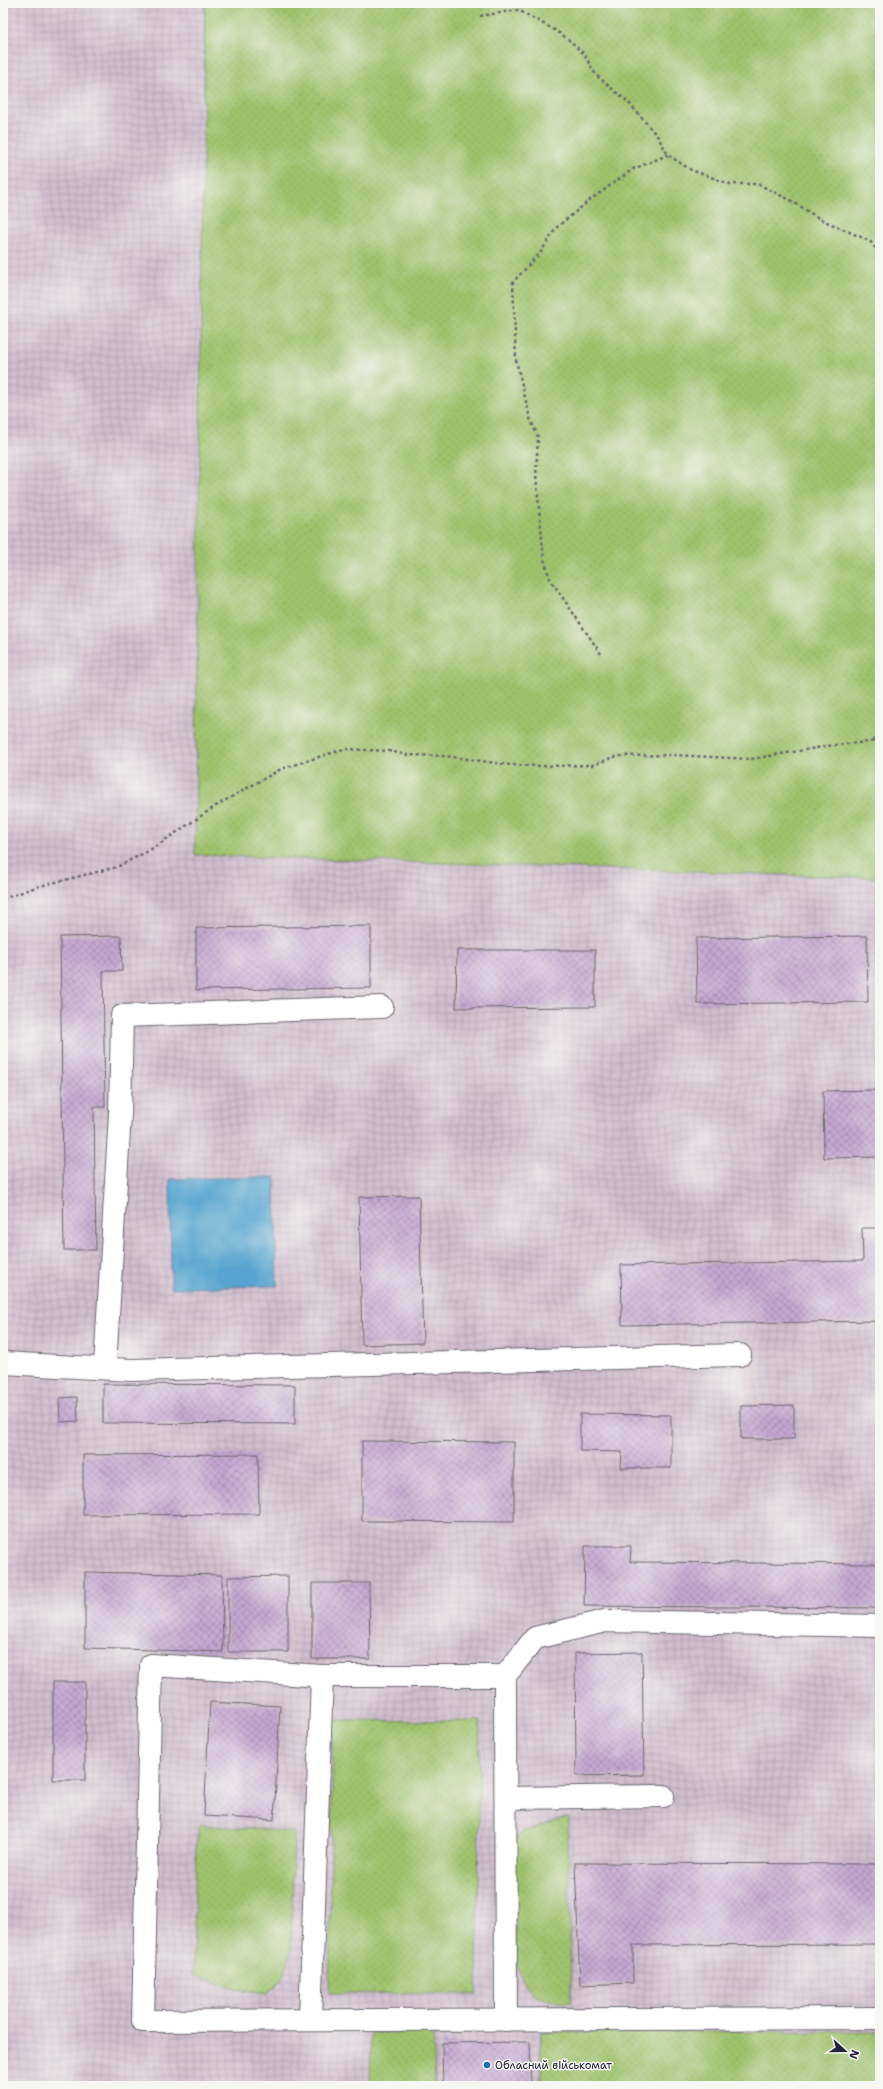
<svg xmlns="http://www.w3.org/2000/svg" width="883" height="2089" viewBox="0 0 883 2089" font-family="'Shantell Sans',sans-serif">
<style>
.industrial{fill:url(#industrial-grid)}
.grass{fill:url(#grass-dots);stroke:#607254}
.water{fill:#56a4cf;stroke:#3c6385}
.building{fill:url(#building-cross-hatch)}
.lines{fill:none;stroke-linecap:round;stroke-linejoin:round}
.minor-casing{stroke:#6b666f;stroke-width:24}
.path{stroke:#6b666f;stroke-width:2.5;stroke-dasharray:3 3;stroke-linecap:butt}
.minor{stroke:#fff;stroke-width:22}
.poi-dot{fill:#1f6fb2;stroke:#f6f6f2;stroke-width:1.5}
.labels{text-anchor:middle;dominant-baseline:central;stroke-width:3;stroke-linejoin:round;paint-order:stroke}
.poi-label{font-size:11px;fill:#22223b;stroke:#f6f6f2;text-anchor:start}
</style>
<defs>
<pattern id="industrial-grid" width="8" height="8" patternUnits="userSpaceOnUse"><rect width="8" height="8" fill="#d0bdcd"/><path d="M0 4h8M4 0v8" fill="none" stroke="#b2a2b1"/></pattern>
<pattern id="grass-dots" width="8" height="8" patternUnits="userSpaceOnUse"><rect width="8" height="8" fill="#9ec26c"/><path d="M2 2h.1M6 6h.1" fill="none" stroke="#88a65e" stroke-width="1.8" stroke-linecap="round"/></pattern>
<pattern id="building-cross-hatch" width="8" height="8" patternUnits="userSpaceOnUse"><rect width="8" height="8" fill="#c5a8d1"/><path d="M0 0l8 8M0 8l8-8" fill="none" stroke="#a088ab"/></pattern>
</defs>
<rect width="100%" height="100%" fill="#f6f6f2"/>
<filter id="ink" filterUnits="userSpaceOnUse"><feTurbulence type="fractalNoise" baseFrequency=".025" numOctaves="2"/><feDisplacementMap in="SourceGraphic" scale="8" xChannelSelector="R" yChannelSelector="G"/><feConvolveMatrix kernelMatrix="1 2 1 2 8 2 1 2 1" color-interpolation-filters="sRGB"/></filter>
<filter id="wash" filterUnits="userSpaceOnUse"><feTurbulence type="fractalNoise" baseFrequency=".012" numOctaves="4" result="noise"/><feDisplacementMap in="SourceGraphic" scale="16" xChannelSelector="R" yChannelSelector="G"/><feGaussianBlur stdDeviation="0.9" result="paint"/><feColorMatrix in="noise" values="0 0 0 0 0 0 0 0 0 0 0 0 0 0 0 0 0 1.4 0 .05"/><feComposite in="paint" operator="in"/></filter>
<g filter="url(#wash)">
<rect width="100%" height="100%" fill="#f2e5d0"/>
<rect class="industrial" x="3" y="3" width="877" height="2083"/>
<g class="grass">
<path d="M205,3H880V878L195,855Z"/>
<path d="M333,1720L480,1721L477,1994L329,1993Z"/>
<path d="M568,1817L571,2001C539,2003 526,1994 516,1963L514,1841L522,1832Z"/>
<path d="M200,1825L294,1832L291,1950L284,1977L268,1993L235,1989L193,1975L196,1845Z"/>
<path d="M433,2031L435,2086H370L371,2033Z"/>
<path d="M880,2031V2086H541V2032Z"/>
</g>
<path class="water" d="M275,1177L277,1286L171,1288L170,1179Z"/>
<g id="blocks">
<g class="building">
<path d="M371,926V988L196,990V928Z"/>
<path d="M121,936L122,971H103L105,1107H94L96,1250H64L60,937Z"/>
<path d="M867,936L868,1002L697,1004L696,938Z"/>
<path d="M457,950H595V1007L456,1008Z"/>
<path d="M880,1090V1157L824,1158L823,1091Z"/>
<path d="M419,1196L423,1343L362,1345L359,1197Z"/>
<path d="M862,1228H880V1321L622,1325L621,1265L863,1261Z"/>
<path d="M103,1384L295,1385V1424L103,1423Z"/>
<path d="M77,1397L78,1421L60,1422L59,1398Z"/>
<path d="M794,1405V1439H741V1406Z"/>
<path d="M580,1414L671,1415V1468H621L622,1452L580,1451Z"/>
<path d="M362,1441L514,1442V1522L362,1521Z"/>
<path d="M258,1454L259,1514L83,1515V1455Z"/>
<path d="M585,1546H631L630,1562L880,1564V1608L584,1606Z"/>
<path d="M85,1572L222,1575L223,1652L85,1648Z"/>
<path d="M288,1576V1652H228V1577Z"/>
<path d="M312,1583H369L370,1659H312Z"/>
<path d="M642,1652L644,1775L576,1776L575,1653Z"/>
<rect x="53" y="1682" width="32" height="98"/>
<path d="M210,1702L280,1706L274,1820L204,1816Z"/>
<path d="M575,1863L880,1864V1944L633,1945V1983L580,1985Z"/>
<path d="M530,2042L531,2086H443L442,2043Z"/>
</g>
</g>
</g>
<g filter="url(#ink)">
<use href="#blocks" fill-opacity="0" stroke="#6b666f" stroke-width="1"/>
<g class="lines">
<g class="minor-casing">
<g id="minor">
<path d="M3,1363L131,1370L740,1355"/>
<path d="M105,1367L120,1114L122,1016L382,1007"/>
<path d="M322,1676L151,1665L143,2021L880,2018"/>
<path d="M505,1676L535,1638L605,1621L880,1626"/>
<path d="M506,1798L663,1796"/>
<path d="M310,2020L322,1676H505L506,2020"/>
</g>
</g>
<g class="path">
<path d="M480,16L518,10L553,29L568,39L584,54L596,75L630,104L658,137L668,155L691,170L730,184H758L790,200L820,219L870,241L880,254"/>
<path d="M601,654L550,579L544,559L536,475L538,437L530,418L516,360L513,282L541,252L556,228L590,200L633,169L668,155"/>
<path d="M873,741L880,735"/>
<path d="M3,899L36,887L117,867L150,850L219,804L281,769L344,749L389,751L407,755L445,756L511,765L544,766L592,765L617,756L673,755L751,759L834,745L880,741"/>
</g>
<use href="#minor" class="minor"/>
</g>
</g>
<circle class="poi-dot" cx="487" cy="2065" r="4"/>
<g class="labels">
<g class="poi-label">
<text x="495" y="2065">Обласний військомат</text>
</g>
</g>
<rect width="883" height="2089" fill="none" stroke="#f6f6f2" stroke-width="16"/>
<g transform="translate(845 2051) rotate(111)" stroke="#f6f6f2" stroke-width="3" paint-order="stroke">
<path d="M0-3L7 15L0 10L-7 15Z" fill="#22223b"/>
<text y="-6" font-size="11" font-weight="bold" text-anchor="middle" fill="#22223b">N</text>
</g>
</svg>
